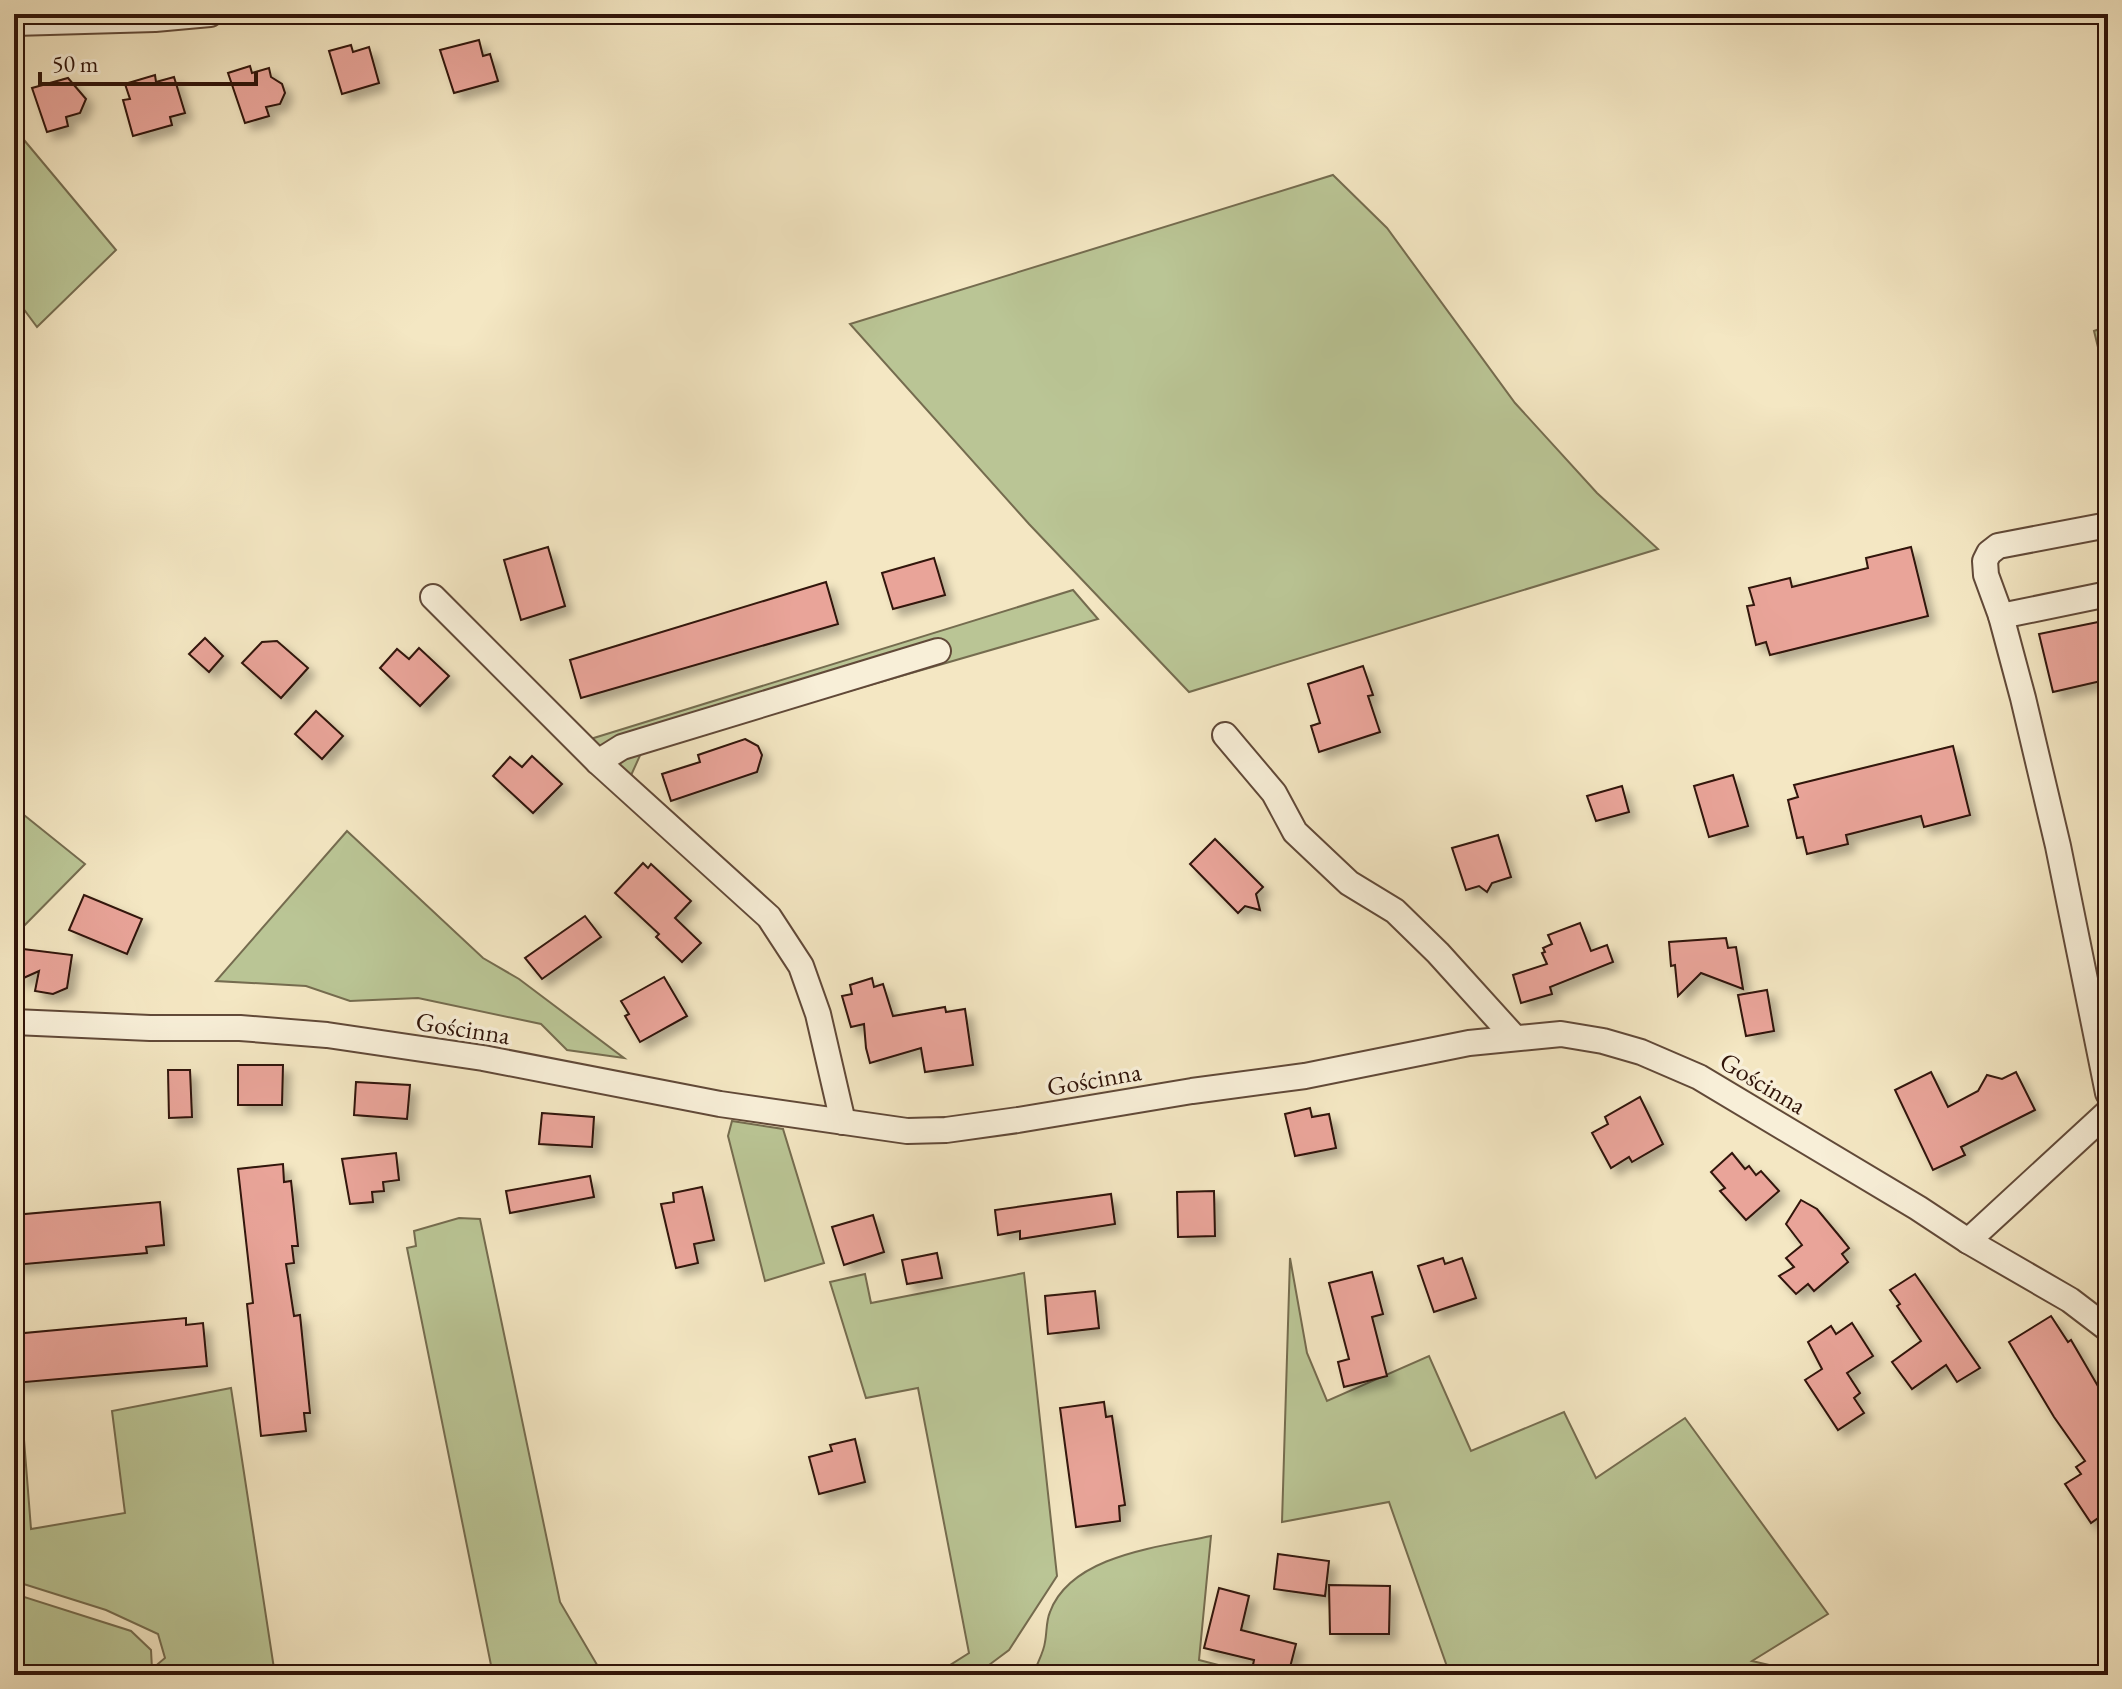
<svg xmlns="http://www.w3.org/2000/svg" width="2122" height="1689" viewBox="0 0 2122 1689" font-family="'EB Garamond',serif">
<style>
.green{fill:#bac595;stroke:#756c4f;stroke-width:2}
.building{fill:#e9a499;stroke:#301409;stroke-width:2;filter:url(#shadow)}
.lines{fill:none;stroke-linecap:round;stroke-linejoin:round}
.minor-casing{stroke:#614938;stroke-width:28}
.minor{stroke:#f8efd8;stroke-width:24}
.labels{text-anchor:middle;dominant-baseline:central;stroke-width:7;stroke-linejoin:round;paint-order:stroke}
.street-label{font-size:26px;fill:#301409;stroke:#f8efd8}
</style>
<defs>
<filter id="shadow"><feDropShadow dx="7" dy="7" stdDeviation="4" flood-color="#0004"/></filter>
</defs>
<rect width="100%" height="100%" fill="#f4e7c3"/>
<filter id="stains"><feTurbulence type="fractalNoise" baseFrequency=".0025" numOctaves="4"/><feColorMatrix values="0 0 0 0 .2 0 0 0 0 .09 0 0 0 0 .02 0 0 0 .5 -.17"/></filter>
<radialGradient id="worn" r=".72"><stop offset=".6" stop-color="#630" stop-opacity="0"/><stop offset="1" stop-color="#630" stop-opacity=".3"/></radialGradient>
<g class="green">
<path d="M14,128L116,250L37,327L14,296Z"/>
<path d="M1333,175L1387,228L1515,403L1597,493L1658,549L1189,692L1029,524L850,324Z"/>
<path d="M2108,326V388L2094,331Z"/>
<path d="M1073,590L1098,619L642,751L628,782L584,741Z"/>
<path d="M14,807L85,864L14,936Z"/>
<path d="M347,831L483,958L519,979L624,1058L567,1050L541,1024L418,998L350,1001L306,986L216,981Z"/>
<path d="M732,1121L783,1129L824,1263L765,1281L728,1136Z"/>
<path d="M459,1218L480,1219L560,1602L603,1675H493L407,1248L416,1246L414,1231Z"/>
<path d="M1290,1258L1307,1353L1327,1401L1429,1356L1471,1451L1564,1412L1596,1478L1685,1418L1828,1614L1752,1661L1812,1675H1450L1389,1502L1282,1522Z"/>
<path d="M1024,1273L1057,1576L1009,1650L985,1668L971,1675H916L942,1670L969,1653L918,1388L866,1398L830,1282L865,1274L871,1303Z"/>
<path d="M231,1388L275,1675H14L15,1594L131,1631L151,1650L152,1669L165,1658L158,1634L106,1610L14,1581V1429L23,1427L31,1529L125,1513L112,1411Z"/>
<path d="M1211,1536L1199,1660L1257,1675H1054L1037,1665C1040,1658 1044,1650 1045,1642C1047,1632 1046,1621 1050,1612C1071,1555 1160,1547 1211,1536Z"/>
</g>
<g class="building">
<path d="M479,40L483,56L490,54L498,81L454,93L440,50Z"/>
<path d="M351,45L353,52L369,47L379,83L342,94L329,51Z"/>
<path d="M250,66L252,73L269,68L271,77L282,84L285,93L280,104L266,107L269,116L245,123L228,73Z"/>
<path d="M155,75L156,82L174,77L185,113L170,117L172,125L133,136L123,100L130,99L125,84Z"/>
<path d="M68,78L86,99L80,113L66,117L68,126L47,132L32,88Z"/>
<path d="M548,547L565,606L521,620L504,560Z"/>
<path d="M1911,547L1928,616L1770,655L1766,642L1756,645L1747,606L1754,605L1749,588L1790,578L1792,587L1868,568L1866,558Z"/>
<path d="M934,558L945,595L893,609L882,573Z"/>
<path d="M826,582L838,624L581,698L570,660Z"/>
<path d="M2108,620V674L2100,676L2101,681L2053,692L2039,634Z"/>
<path d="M205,638L223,656L209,672L189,654Z"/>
<path d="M277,641L308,668L281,698L242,663L262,642Z"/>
<path d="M419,648L449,676L420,706L380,668L397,649L409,659Z"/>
<path d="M1363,666L1373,695L1368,696L1380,732L1319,752L1311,726L1320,723L1308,684Z"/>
<path d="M316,711L343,736L322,759L295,734Z"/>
<path d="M745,739L758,746L762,755L757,772L671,801L662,774L700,762L698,755Z"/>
<path d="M1953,746L1970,815L1924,827L1921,816L1846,835L1848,844L1807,854L1803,837L1797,838L1788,800L1798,797L1794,785Z"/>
<path d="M532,756L562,784L533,813L493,776L510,757L522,767Z"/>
<path d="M1733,775L1748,826L1709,837L1694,786Z"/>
<path d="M1622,786L1629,812L1596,821L1587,796Z"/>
<path d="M1498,835L1511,877L1492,883L1487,892L1479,886L1466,890L1452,848Z"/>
<path d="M1215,839L1263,887L1256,894L1260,910L1245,906L1238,913L1190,864Z"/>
<path d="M643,863L648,868L651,864L691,901L675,918L701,943L682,962L656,937L659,934L615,893Z"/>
<path d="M84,895L142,919L127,954L69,930Z"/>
<path d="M585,916L601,937L542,979L525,958Z"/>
<path d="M1580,923L1591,951L1607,945L1613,962L1550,987L1552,994L1521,1003L1513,975L1547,964L1542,953L1545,952L1543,948L1552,944L1548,935Z"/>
<path d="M1726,938L1728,948L1736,947L1743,989L1701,973L1678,996L1675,965L1671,966L1669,942Z"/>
<path d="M23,949L72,955L67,988L53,994L35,991L39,971L19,980Z"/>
<path d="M664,977L687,1016L640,1042L625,1016L629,1014L621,1001Z"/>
<path d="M872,978L874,987L883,984L893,1016L945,1007L946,1012L965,1009L973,1065L925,1072L921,1048L870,1063L866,1048L864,1024L851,1027L842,996L852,994L850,985Z"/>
<path d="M1767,990L1774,1031L1746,1036L1738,995Z"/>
<path d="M238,1065H283L282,1105H238Z"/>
<path d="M168,1070H190L192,1117L169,1118Z"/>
<path d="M1931,1072L1948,1107L1978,1091L1987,1075L2002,1079L2016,1072L2035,1110L1961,1147L1965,1155L1933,1170L1895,1090Z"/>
<path d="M356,1082L410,1085L407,1119L354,1115Z"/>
<path d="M1640,1097L1663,1144L1632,1162L1629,1157L1611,1168L1592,1133L1608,1124L1605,1117Z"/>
<path d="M1310,1108L1312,1117L1329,1114L1336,1148L1295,1156L1285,1114Z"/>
<path d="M542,1113L594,1117L592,1147L539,1144Z"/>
<path d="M396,1153L399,1180L383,1182L384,1191L372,1192L373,1202L350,1204L342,1159Z"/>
<path d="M1732,1153L1745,1169L1749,1166L1756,1175L1761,1171L1779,1191L1746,1220L1720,1191L1725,1188L1711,1172Z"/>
<path d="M283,1164L284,1182L291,1181L298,1246H292L294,1263L286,1264L294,1316L300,1315L310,1413H304L306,1431L261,1436L247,1304L253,1303L238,1169Z"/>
<path d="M590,1176L594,1197L510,1213L506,1191Z"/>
<path d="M702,1187L714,1240L694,1244L698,1263L676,1268L661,1204L674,1202L673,1193Z"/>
<path d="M1214,1191L1215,1236L1178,1237L1177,1192Z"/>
<path d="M1111,1194L1115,1224L1020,1239V1231L998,1235L995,1210Z"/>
<path d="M1801,1200L1817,1209L1841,1238L1849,1248L1842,1254L1848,1262L1814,1291L1808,1284L1796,1294L1779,1276L1794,1267L1786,1258L1802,1245L1786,1224Z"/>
<path d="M160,1202L164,1245L146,1247L147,1253L14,1265V1215Z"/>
<path d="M873,1215L884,1252L844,1265L832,1227Z"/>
<path d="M937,1253L942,1278L907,1284L902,1260Z"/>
<path d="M1443,1258L1445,1264L1462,1258L1476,1298L1434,1312L1418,1266Z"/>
<path d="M1372,1272L1383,1314L1372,1317L1387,1376L1344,1387L1338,1362L1349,1359L1329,1283Z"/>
<path d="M1915,1274L1980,1368L1957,1382L1946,1365L1912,1389L1892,1362L1921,1341L1897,1306L1900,1304L1890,1290Z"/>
<path d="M1095,1291L1099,1328L1048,1334L1045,1296Z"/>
<path d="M2051,1316L2068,1342L2071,1340L2099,1388L2108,1383V1511L2091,1523L2065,1484L2081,1474L2076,1467L2085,1461L2054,1417L2009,1342Z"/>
<path d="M186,1318V1325L203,1323L207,1366L14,1383V1334Z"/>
<path d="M1852,1323L1873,1356L1847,1373L1860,1393L1854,1398L1864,1413L1838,1430L1805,1380L1822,1369L1808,1342L1831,1326L1836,1334Z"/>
<path d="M1104,1402L1106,1417L1112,1416L1125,1505L1119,1506L1120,1521L1076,1527L1060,1408Z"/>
<path d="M855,1439L865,1482L819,1494L809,1457L832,1451L830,1445Z"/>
<path d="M1278,1554L1329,1561L1325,1596L1274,1589Z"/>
<path d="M1329,1585L1390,1586L1389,1634H1330Z"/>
<path d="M1219,1588L1249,1596L1241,1630L1296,1644L1288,1675H1251L1254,1660L1204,1648Z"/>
</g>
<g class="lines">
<g class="minor-casing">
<g id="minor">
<path d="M14,23L155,19L210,14"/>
<path d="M2108,525L1998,546L1989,553L1985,561L1986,575L2001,616L2023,698L2058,846L2108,1093"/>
<path d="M433,597L598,762L769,917L801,966L818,1014L843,1122"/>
<path d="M2001,616L2108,594"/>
<path d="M1225,735L1274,793L1295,832L1349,883L1395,911L1438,953L1515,1038"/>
<path d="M598,762L622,747L938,651"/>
<path d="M14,1022L150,1028H240L327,1035L483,1058L720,1104L907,1131L946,1130L1018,1120L1192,1091L1305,1076L1469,1043L1561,1034L1603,1041L1641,1052L1699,1077L1918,1208L1968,1241L2070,1300L2108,1329"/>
<path d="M1968,1241L2108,1112"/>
</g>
</g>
<use href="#minor" class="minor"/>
</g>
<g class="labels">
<g class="street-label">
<text transform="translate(463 1028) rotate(9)">Gościnna</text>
<text transform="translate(1094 1079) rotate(-10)">Gościnna</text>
<text transform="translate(1763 1083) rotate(31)">Gościnna</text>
</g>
</g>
<rect width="2122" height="1689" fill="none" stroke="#f4e7c3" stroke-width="48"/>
<rect x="16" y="16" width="2090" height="1657" fill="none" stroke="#301409" stroke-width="4"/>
<rect x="24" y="24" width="2074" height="1641" fill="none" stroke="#301409" stroke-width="2"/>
<path d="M40 72v12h216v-12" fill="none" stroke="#301409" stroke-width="4"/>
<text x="52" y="72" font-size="24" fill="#301409" stroke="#f8efd8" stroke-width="6" paint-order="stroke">50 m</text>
<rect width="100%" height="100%" filter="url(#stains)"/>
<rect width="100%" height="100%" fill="url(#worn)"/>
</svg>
